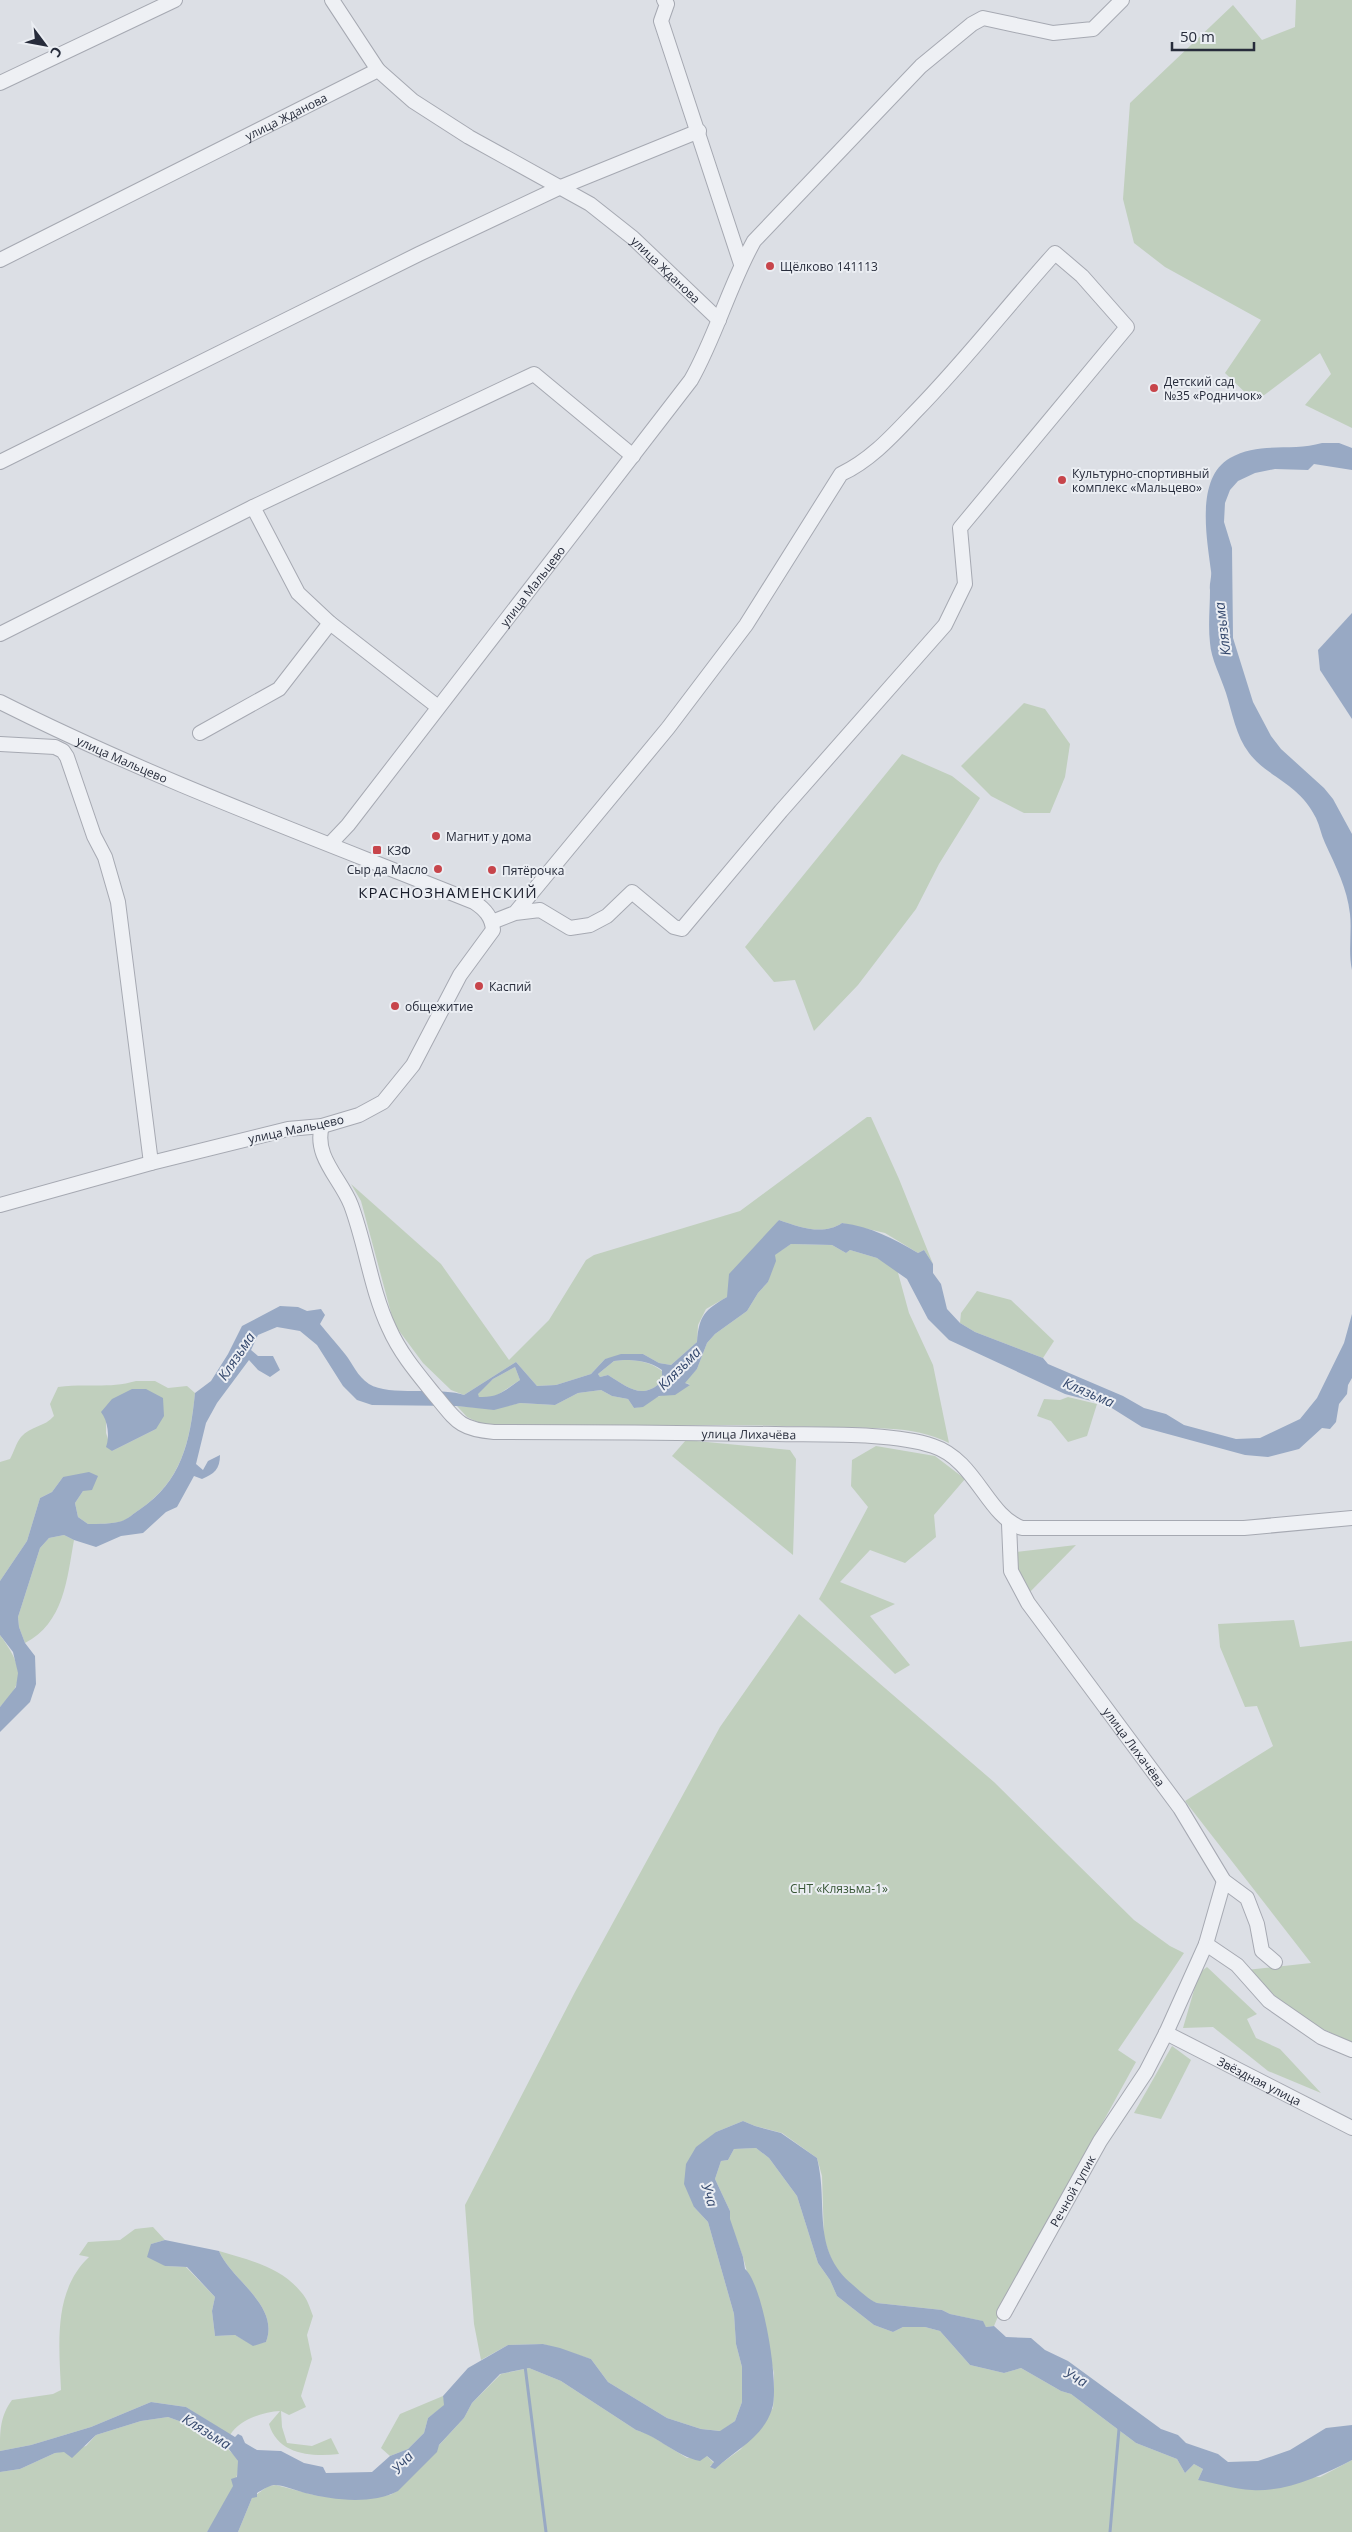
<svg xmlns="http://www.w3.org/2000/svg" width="1352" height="2532" viewBox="0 0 1352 2532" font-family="'Open Sans',sans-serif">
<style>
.green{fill:#c0cfbd;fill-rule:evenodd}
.water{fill:#98a9c4;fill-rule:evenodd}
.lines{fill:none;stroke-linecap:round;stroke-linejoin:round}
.stream{stroke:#98a9c4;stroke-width:3}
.minor-casing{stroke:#a6a9b2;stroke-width:16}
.minor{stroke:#eef0f4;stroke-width:14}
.poi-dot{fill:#c7454b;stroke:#ebeef3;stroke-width:2}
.labels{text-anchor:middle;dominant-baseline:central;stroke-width:4;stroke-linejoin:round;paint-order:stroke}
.street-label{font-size:12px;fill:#272c3b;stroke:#ebeef3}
.poi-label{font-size:12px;fill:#272c3b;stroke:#ebeef3;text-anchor:start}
.park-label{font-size:12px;fill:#375635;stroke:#ebeef3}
.water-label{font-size:14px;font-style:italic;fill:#33476c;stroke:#ebeef3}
.quarter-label{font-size:15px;letter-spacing:1px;fill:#191d2b;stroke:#ebeef3}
</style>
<rect width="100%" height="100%" fill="#dcdfe5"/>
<g class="green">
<path d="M1296,0H1352V428L1305,405L1331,374L1320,353L1255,402L1225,373L1261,320L1165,267L1134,243L1123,199L1130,103L1233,5L1262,40L1295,27Z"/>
<path d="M1024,703L1045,709L1070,744L1065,777L1050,813H1024L991,796L961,766Z"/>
<path d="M902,754L952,776L980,798L939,864L916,909L858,985L814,1031L795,980L774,982L745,947Z"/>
<path d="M867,1117H871L899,1179L933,1264L924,1250L918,1253L885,1233L842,1223C823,1236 799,1227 779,1220L727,1297L706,1309L698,1325L697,1342L671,1365L659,1363L643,1354L605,1359L591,1374L556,1385L537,1386L516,1362L464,1395L451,1390L423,1363L394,1324L361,1201L351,1184L441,1264L509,1360L549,1320L586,1260L594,1255L740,1211Z"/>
<path d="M791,1244L832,1245L846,1253L850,1250L877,1258L897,1269L909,1313L933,1365L949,1443C912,1424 867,1429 826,1427C713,1423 599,1426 486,1426L467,1417L457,1406L494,1409L520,1403L555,1405L578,1393L601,1390L612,1396L628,1399L634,1408C646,1407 650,1399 660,1396C676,1391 673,1396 690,1384L684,1383L697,1369L707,1343L715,1334L747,1311L758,1293L768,1282L774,1255Z"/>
<path d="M977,1291L1011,1300L1054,1341L1043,1358L975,1332L960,1323L961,1313Z"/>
<path d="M624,1360C638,1360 651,1362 662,1371V1381C642,1401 628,1387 608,1375L600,1377L598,1374L614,1361Z"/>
<path d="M515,1367L520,1380L493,1398L479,1397L477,1394L493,1379Z"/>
<path d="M136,1381H155L168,1388L187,1386L195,1393C190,1441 182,1481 139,1510C134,1513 128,1519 123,1521C112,1524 98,1524 88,1524L78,1517L75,1503L83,1491L63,1477L52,1492L40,1498L27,1541L0,1581V1462L10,1459C14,1452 16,1443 21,1437C30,1426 45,1427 54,1416L50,1404L58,1387C86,1383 108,1389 136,1381ZM106,1418L156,1429L112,1451L106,1433Z"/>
<path d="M1068,1397L1097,1404L1087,1436L1068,1442L1051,1421L1037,1416L1044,1399L1060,1400Z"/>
<path d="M686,1440L790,1450L796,1459L793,1555L672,1456Z"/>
<path d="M876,1446L935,1456L965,1479L934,1515L936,1537L905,1563L870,1550L840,1582L895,1604L870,1616L910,1665L895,1674L819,1599L868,1507L851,1486L852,1460Z"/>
<path d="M64,1535L74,1540C67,1579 64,1623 25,1643L19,1627L18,1617L40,1548L49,1538Z"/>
<path d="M1076,1545L1027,1595L1020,1588L1015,1552Z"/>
<path d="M799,1614L994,1782L1134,1920L1170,1946L1184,1953L1118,2050L1136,2062L1005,2300L994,2326L986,2327L982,2321L950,2314L942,2310L877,2303L869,2300L840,2275L833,2264L824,2239L822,2176L817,2158L782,2133L755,2126L743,2121L716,2132L694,2207L708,2222L734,2314L736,2344L742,2367V2402L735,2421L721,2431L701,2429L667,2418L608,2382L591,2359L543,2344L508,2345L481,2360L474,2324L465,2205L575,1992L720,1727Z"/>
<path d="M1294,1620L1300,1647L1352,1641V2043L1300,2018L1246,1970L1311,1963L1185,1801L1273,1746L1257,1706L1245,1707L1220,1647L1218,1624Z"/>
<path d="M0,1635C10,1649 25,1670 15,1688C12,1695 5,1701 0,1707Z"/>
<path d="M1207,1967L1257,2014L1247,2019L1256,2038L1280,2049L1321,2093L1268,2071L1213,2027L1183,2028L1199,1973Z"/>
<path d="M1172,2046L1191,2060L1161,2119L1134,2113Z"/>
<path d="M756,2148L769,2158L797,2196L818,2263L830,2280L837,2296L874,2325L893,2332L903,2327H925L940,2331L970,2365L1004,2373L1021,2368L1061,2391L1071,2394L1136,2443L1177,2459L1185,2473L1194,2464L1203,2469L1198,2480L1320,2477L1352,2460V2532H238L252,2498L268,2486L276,2485L318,2496L356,2499L390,2495L397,2491L464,2418L472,2403L501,2374L529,2368L561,2381L636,2430L648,2434L687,2458L707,2456L714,2463L710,2466L715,2468L741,2449L773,2408L774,2393V2373L743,2257L729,2219L730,2211L715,2179L721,2161L728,2160L734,2149Z"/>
<path d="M153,2227L165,2240L151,2244L165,2266L186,2267L215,2297L212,2311L215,2336L235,2335L253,2345L266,2342C280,2305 231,2280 219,2251C249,2260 281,2267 301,2292C307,2298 310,2308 313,2316L307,2335L312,2359L301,2396L306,2407L289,2415L281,2411L282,2427L287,2443L312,2446L331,2438L339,2454C312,2457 278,2455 269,2424L280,2411C263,2412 240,2419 230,2435L186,2407L151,2402L91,2427L31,2445L0,2451C0,2431 0,2416 12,2400L53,2394L61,2390C59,2344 53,2291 89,2257L79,2255L88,2242L120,2240L135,2229Z"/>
<path d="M443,2396L445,2405L428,2418L424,2433L408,2449L390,2456L381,2448L400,2414Z"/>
<path d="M168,2417L204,2430C209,2439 221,2442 228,2449C231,2452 237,2458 238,2461C243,2476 216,2520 207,2532H0V2472L20,2469L55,2453L86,2446L96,2435L141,2421Z"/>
</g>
<g class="water">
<path d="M1322,443H1339L1352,448V470L1314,464L1308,470L1275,469L1255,473L1238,481L1230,490L1225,503L1224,522L1232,548L1233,638L1253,702L1271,736L1281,749L1324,788L1333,799L1352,834V970C1348,952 1352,932 1350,914C1347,888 1336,867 1325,843C1321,835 1320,826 1316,818C1299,783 1268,778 1249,753C1236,736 1232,712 1226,693C1221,677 1211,659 1210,643C1208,625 1210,607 1210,590C1209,584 1212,577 1211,571C1207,539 1195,478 1230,458C1259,441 1292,452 1322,443Z"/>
<path d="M1352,613V719L1320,670L1318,650Z"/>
<path d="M779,1220C799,1227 823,1236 842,1223C872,1227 892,1238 918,1253L924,1250L933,1264V1273L941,1284L947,1309L960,1323L975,1332L1043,1358L1048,1364L1123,1396L1144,1408L1166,1414L1184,1425L1236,1439L1260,1438L1300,1419L1317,1398L1344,1343L1352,1314V1378L1348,1385L1347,1394L1339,1404L1336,1422L1330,1429L1322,1428L1299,1449L1268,1457L1245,1455L1142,1427L1107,1405L1065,1394L949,1340L928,1319L907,1279L877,1258L850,1250L846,1253L832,1245L791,1244L775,1255L776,1261L768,1282L758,1293L747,1311L715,1334L707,1343L697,1369L685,1383L690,1385L675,1395L659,1396L643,1407L634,1408L628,1399L612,1396L601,1390L578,1393L555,1405L520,1403L494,1410L457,1406L372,1405L357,1400L343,1386L317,1345L300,1331L277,1327L258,1335L251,1350L258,1356H273L280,1370L270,1377L258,1370L249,1360L217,1403L206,1423L196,1464L203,1470L208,1461L220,1455C220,1469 214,1474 202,1479L194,1476L177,1507L166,1512L143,1533L121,1536L96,1547L74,1540L64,1535L49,1538L40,1548L18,1617L19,1627L25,1643L35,1656L36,1684L30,1702L0,1732V1707L16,1687L18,1673L13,1652L0,1635V1581L27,1541L40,1498L52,1492L63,1477L89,1472L98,1476L92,1490L83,1491L75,1503L78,1517L88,1524C98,1524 112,1524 122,1521C128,1519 134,1513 139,1510C182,1481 190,1442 195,1393L211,1381L228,1354L242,1326L280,1306L298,1307L307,1311L321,1309L325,1315L320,1324C328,1334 337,1344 345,1354C353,1364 357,1376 369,1384C390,1397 437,1386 464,1395L516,1362L537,1386L556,1385L591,1374L605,1359L621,1354H643L659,1363L671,1365L697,1342C699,1315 705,1310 727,1297L729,1274ZM624,1360C638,1360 651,1362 662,1370V1381C642,1401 628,1387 608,1375L600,1377L598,1374L614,1361ZM515,1367L520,1380C505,1390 499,1398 479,1397L478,1394L493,1379Z"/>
<path d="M132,1389H146L163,1398L164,1416L156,1429L112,1451L106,1447C110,1437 108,1421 101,1412L112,1399Z"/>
<path d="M743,2121L755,2126L781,2133L817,2158C829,2205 810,2249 853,2285C861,2292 868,2299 877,2303L942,2310L950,2314L983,2321L986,2327L994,2326L1006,2337L1031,2338L1045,2350L1068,2361L1161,2429L1178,2435L1186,2443L1218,2454L1228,2462L1258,2461L1290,2450L1326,2428L1352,2425V2460C1321,2476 1287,2492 1252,2490C1234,2489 1215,2483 1198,2480L1203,2469L1194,2464L1185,2473L1177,2459L1136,2443L1071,2394L1061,2391L1021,2368L1004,2373L970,2365L940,2331L925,2327H903L893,2332L874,2325L837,2296L830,2280L818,2263L797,2196L769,2158L756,2148L734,2149L728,2160L721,2161L715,2179L730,2211V2219L743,2257L745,2269C763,2284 780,2385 772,2409C763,2438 736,2449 715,2469L710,2467L714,2462L707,2456L700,2461C676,2456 659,2437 636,2430L561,2381L529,2368L500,2374L472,2403L464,2418L439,2445L437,2452L398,2491C371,2505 333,2500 305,2493C295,2490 283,2485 274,2485C268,2486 262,2490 257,2493V2497L252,2498L238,2532H207L233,2486L231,2479L237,2477L238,2461L228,2448L206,2434L204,2430L168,2417L141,2421L96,2435L72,2458L64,2452L55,2453L20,2469L0,2472V2451L31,2445L91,2427L151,2402L186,2407L235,2437L238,2434L242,2436L245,2443L257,2450L281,2451L304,2463L323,2467L326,2473L372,2472L390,2456L408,2449L424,2433L428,2418L444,2405L443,2396L468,2368L508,2345L543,2344L560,2348L591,2359L608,2382L667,2418L701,2429L720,2431L735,2421L742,2402V2367L736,2344L734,2314L708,2222L694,2207L684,2184L686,2164L696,2147L716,2132Z"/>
<path d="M165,2240L219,2251C231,2280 280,2305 266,2342L253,2346L235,2335L215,2336L212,2311L215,2297L187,2267L165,2266L147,2257L151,2244Z"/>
</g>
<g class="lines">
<g class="stream">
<path d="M525,2366L546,2532"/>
<path d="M1110,2532L1119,2429"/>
</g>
<g class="minor-casing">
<g id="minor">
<path d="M332,0L378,70"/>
<path d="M664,0L667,4L661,21L741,264"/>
<path d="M0,83L175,0"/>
<path id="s1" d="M0,260L378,70L413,101L469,137L590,204L633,238L719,320"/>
<path d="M0,462L419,254L561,187L699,131"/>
<path d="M253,507L298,593L330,623L438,707"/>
<path d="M0,634L253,507L534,374L633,456"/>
<path id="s2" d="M0,702C153,779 315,838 474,902C485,909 492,917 493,930L460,975L413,1065L383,1102L359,1115L322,1126L288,1129L151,1163L0,1205"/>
<path d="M200,733L279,689L330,623"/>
<path d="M0,744L55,747L63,751L67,757L94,836L105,857L118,902L151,1163"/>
<path id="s3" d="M330,844L348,825L691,380C716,336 729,286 754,241L921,66L972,24L983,18L1053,33L1093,29L1122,0"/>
<path d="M492,922L515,913L668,728L746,625L841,474C871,460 893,435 916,411C965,361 1008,305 1055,253L1082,276L1127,327L960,528L965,584L945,625L781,811L682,929L674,927L632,892L607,916L590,925L570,928L540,910L515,913"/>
<path id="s4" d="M322,1126C313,1156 341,1179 351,1205C366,1245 371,1290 389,1328C400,1353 417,1373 434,1394C456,1420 458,1429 494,1432C588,1432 681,1433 775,1434C819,1435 892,1432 933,1446C976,1460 987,1516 1022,1528H1244L1352,1518"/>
<path id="s5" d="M1009,1524L1011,1571L1028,1603L1180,1808L1224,1881L1247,1898L1257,1924L1262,1951L1275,1962"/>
<path d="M1206,1944L1237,1965L1269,2001L1321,2037L1352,2050"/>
<path id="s6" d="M1166,2033L1352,2128"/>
<path id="s7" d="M1004,2313L1100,2141L1146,2072L1166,2033L1206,1944L1224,1881"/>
</g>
</g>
<use href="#minor" class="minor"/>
</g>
<g class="poi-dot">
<circle cx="770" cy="266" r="5"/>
<circle cx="1154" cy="388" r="5"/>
<circle cx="1062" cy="480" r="5"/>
<circle cx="436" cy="836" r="5"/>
<rect x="372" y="845" width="10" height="10" rx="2.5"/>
<circle cx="438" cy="869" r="5"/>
<circle cx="492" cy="870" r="5"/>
<circle cx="479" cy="986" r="5"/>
<circle cx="395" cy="1006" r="5"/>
</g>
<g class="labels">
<g class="street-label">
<text stroke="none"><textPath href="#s1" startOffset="320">улица Жданова</textPath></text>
<text stroke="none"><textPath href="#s1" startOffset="775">улица Жданова</textPath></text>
<text stroke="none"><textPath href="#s3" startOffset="328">улица Мальцево</textPath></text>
<text stroke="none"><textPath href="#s2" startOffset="135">улица Мальцево</textPath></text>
<text transform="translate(296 1129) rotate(-12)">улица Мальцево</text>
<text stroke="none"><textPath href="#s4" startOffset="625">улица Лихачёва</textPath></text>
<text stroke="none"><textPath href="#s5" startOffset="262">улица Лихачёва</textPath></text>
<text stroke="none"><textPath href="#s6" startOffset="105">Звёздная улица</textPath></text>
<text stroke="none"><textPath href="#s7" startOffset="140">Речной тупик</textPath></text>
</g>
<g class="poi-label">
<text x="780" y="266">Щёлково 141113</text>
<text x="1164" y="381">Детский сад<tspan x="1164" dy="14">№35 «Родничок»</tspan></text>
<text x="1072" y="473">Культурно-спортивный<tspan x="1072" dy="14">комплекс «Мальцево»</tspan></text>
<text x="446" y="836">Магнит у дома</text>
<text x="387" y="850">КЗФ</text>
<text x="428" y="869" text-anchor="end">Сыр да Масло</text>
<text x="502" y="870">Пятёрочка</text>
<text x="489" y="986">Каспий</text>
<text x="405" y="1006">общежитие</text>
</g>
<g class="park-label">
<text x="839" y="1888">СНТ «Клязьма-1»</text>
</g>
<g class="water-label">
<text transform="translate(1222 629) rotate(-97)">Клязьма</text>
<text transform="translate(236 1356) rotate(-56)">Клязьма</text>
<text transform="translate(679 1368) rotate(-45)">Клязьма</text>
<text transform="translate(1089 1392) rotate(23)">Клязьма</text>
<text transform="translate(710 2195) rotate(73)">Уча</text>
<text transform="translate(1076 2377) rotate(28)">Уча</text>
<text transform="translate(207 2431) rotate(32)">Клязьма</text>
<text transform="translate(402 2462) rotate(-48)">Уча</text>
</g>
<g class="quarter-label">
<text x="448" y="892">КРАСНОЗНАМЕНСКИЙ</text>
</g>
</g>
<g transform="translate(45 45) rotate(122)" stroke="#ebeef3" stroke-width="4" paint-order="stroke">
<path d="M0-4L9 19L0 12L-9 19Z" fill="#272c3b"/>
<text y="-8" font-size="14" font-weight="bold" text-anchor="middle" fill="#272c3b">С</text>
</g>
<path d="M1172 42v8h82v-8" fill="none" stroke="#272c3b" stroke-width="2.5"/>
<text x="1180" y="42" font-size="15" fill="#272c3b" stroke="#ebeef3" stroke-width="4" paint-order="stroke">50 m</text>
</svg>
